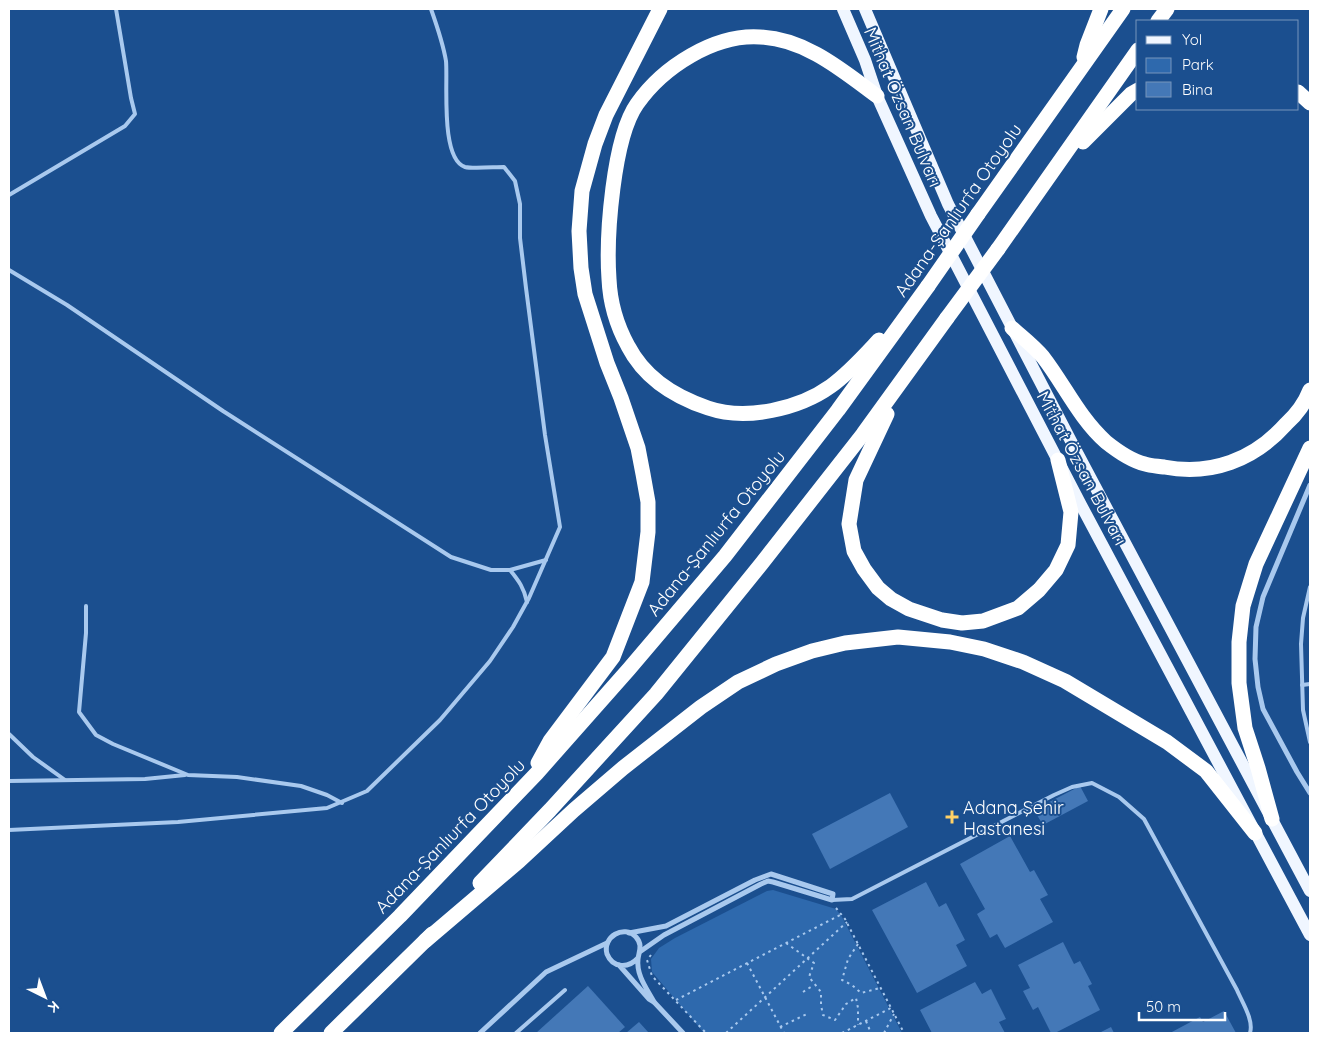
<svg xmlns="http://www.w3.org/2000/svg" width="1319" height="1042" viewBox="0 0 1319 1042" font-family="Quicksand,sans-serif">
<style>
.green{fill:#2e69ad}
.building{fill:#4478b7}
.lines{fill:none;stroke-linecap:round;stroke-linejoin:round}
.path{stroke:#a9c9ee;stroke-width:2;stroke-dasharray:2.5 4;stroke-linecap:butt}
.service{stroke:#a9c9ee;stroke-width:4}
.minor{stroke:#a9c9ee;stroke-width:5}
.primary{stroke:#f0f6ff;stroke-width:12}
.motorway{stroke:#fff;stroke-width:15}
.motorway-bridge{stroke:#fff;stroke-width:15}
.poi-dot{fill:#ffd166;stroke:#1b4f8f;stroke-width:2}
.labels{text-anchor:middle;dominant-baseline:central;stroke-width:4;stroke-linejoin:round;paint-order:stroke}
.street-label{font-size:18px;fill:#fff;stroke:#1b4f8f}
.poi-label{font-size:18px;fill:#fff;stroke:#1b4f8f;text-anchor:start}
</style>
<rect width="100%" height="100%" fill="#1b4f8f"/>
<path class="green" d="M773,890L836,909L842,917L902,1033H704L652,972L651,959L659,948L675,938L767,891Z"/>
<g class="building">
<path d="M1080,786L1088,801L1043,825L1034,810Z"/>
<path d="M890,793L908,827L830,869L812,834Z"/>
<path d="M1010,836L1030,872L1034,870L1048,895L1040,899L1053,922L1005,948L997,934L990,938L977,914L985,909L960,864Z"/>
<path d="M926,882L939,907L946,903L965,940L956,945L967,966L917,993L872,910Z"/>
<path d="M1063,942L1074,964L1080,961L1092,984L1088,986L1100,1010L1055,1033H1051L1038,1007L1033,1010L1023,991L1030,988L1018,965Z"/>
<path d="M975,982L982,994L991,989L1006,1019L999,1022L1005,1033H932L920,1010Z"/>
<path d="M588,986L625,1027L618,1033H536Z"/>
<path d="M1224,1011L1236,1033H1170L1200,1017L1203,1022Z"/>
<path d="M639,1022L649,1033H626Z"/>
<path d="M1111,1027L1114,1033H1099Z"/>
</g>
<g class="lines">
<g class="path">
<path d="M836,908L845,919L904,1033"/>
<path d="M786,943L814,963L809,977L821,992V1005L823,1015L835,1020L846,1004L856,998L858,1008V1025"/>
<path d="M858,944L848,959L842,980L852,985L861,993L880,988"/>
<path d="M651,955L647,960L652,976L706,1033"/>
<path d="M747,963L784,1033"/>
<path d="M803,992L814,985"/>
<path d="M676,1000L842,914"/>
<path d="M866,1021L871,1033"/>
<path d="M780,1027L809,1013"/>
<path d="M726,1033L847,922"/>
<path d="M842,1033L891,1008"/>
<path d="M884,1033L894,1014"/>
</g>
<g class="service">
<path d="M9,195L125,126L135,114L131,98L116,9"/>
<path d="M9,270L67,305L223,411L451,557L491,570H510L546,560"/>
<path d="M510,570C519,581 524,588 527,602"/>
<path d="M1310,587L1303,618L1301,644L1303,710L1310,742"/>
<path d="M86,606V633L79,712L96,735L113,744L188,775L237,777L301,786L327,795L342,803"/>
<path d="M1302,685L1310,684"/>
<path d="M9,734L33,757L65,780"/>
<path d="M9,781L145,779L185,775"/>
<path d="M9,830L178,822L327,808L367,791L440,720L490,661L513,627L529,598L560,527L545,435L526,288L520,238V204L515,181L504,167C495,167 472,169 465,167C440,159 448,82 446,61C443,43 437,26 431,9"/>
<path d="M832,900L852,899L1054,795L1072,787L1092,783L1119,797L1144,819L1237,990C1242,1002 1254,1020 1250,1033"/>
<path d="M516,1033L565,990"/>
</g>
<g class="minor">
<path d="M1310,485L1263,597L1256,627L1255,659L1258,687L1263,709L1297,772L1310,793"/>
<path d="M629,933L666,926L755,880L771,874L833,894L832,900L773,882L768,881L761,884L664,935L641,951"/>
<path d="M619,965L649,999L654,1002C647,989 636,975 638,959C639,951 643,945 636,937C624,924 602,937 607,954C613,969 629,968 638,958"/>
<path d="M654,1002L683,1033"/>
<path d="M480,1033L546,972L607,943"/>
</g>
<g class="primary">
<path d="M843,9L865,60L877,96L931,216L1081,505L1310,935"/>
<path d="M865,9L948,204L1073,445L1310,891"/>
</g>
<g class="motorway">
<path d="M1158,21L1167,9"/>
<path d="M1084,57L1087,45L1101,9"/>
<path d="M1298,92L1310,103"/>
<path d="M877,96C843,71 806,39 760,37C714,34 663,67 637,104C613,138 606,237 609,279C610,302 617,326 628,346C645,379 675,397 708,408C746,421 799,409 831,386C849,373 864,356 879,340"/>
<path d="M1083,142L1131,94L1138,90"/>
<path d="M978,214L1123,9"/>
<path d="M998,249L1138,50"/>
<path d="M1012,328C1022,337 1034,346 1043,357C1064,384 1079,418 1106,442C1116,450 1132,461 1145,464C1151,466 1158,466 1164,467C1211,476 1254,460 1286,424C1296,415 1305,403 1310,390"/>
<path d="M887,414L856,480L849,524L854,551L864,569L878,588L891,599L909,609L942,620L962,623L983,621L1018,608L1039,590L1056,570L1068,545L1071,512L1058,460"/>
<path d="M538,763L550,741L613,657L642,582L648,532V502L643,474L638,448L621,398L607,363L585,294L581,268L579,231L582,191L595,144L606,115L660,9"/>
<path d="M1272,819L1258,768L1245,728L1239,683V642L1243,606L1256,564L1310,448"/>
<path d="M480,883L550,810L656,694L762,563L863,434L947,318"/>
<path d="M425,941L519,861L574,810L623,768L701,707L738,682L776,664L812,651L845,643L898,637L950,642L984,649L1023,662L1065,681L1167,742L1206,771L1255,833"/>
<path d="M281,1033L400,916L537,773L629,669L725,556L838,410L928,286"/>
<path d="M331,1033L432,934"/>
</g>
<g class="motorway-bridge">
<path d="M928,286L978,214"/>
<path d="M947,318L998,249"/>
</g>
</g>
<path class="poi-dot" d="M949.5 809.5h5v5h5v5h-5v5h-5v-5h-5v-5h5z"/>
<g class="labels">
<g class="street-label">
<text transform="translate(903 107) rotate(67)">Mithat Özsan Bulvarı</text>
<text transform="translate(958 210) rotate(-55)">Adana-Şanlıurfa Otoyolu</text>
<text transform="translate(1082 468) rotate(62)">Mithat Özsan Bulvarı</text>
<text transform="translate(716 533) rotate(-51)">Adana-Şanlıurfa Otoyolu</text>
<text transform="translate(450 836) rotate(-46)">Adana-Şanlıurfa Otoyolu</text>
</g>
<g class="poi-label">
<text x="963" y="807">Adana Şehir<tspan x="963" dy="21">Hastanesi</tspan></text>
</g>
</g>
<rect width="1319" height="1042" fill="none" stroke="#ffffff" stroke-width="20"/>
<rect x="1136" y="20" width="162" height="90" fill="#1b4f8f" stroke="#7695bc"/>
<rect x="1146" y="36" width="25" height="8" fill="#f0f6ff" stroke="#7695bc"/>
<text x="1182" y="45" font-size="15" fill="#ffffff">Yol</text>
<rect x="1146" y="58" width="25" height="15" fill="#2e69ad" stroke="#7695bc"/>
<text x="1182" y="70" font-size="15" fill="#ffffff">Park</text>
<rect x="1146" y="82" width="25" height="15" fill="#4478b7" stroke="#7695bc"/>
<text x="1182" y="95" font-size="15" fill="#ffffff">Bina</text>
<g transform="translate(45 997) rotate(138)" stroke="#1b4f8f" stroke-width="4" paint-order="stroke">
<path d="M0-4L9 19L0 12L-9 19Z" fill="#ffffff"/>
<text y="-8" font-size="14" font-weight="bold" text-anchor="middle" fill="#ffffff">K</text>
</g>
<path d="M1139 1012v8h86v-8" fill="none" stroke="#ffffff" stroke-width="2.5"/>
<text x="1146" y="1012" font-size="15" fill="#ffffff" stroke="#1b4f8f" stroke-width="4" paint-order="stroke">50 m</text>
</svg>
